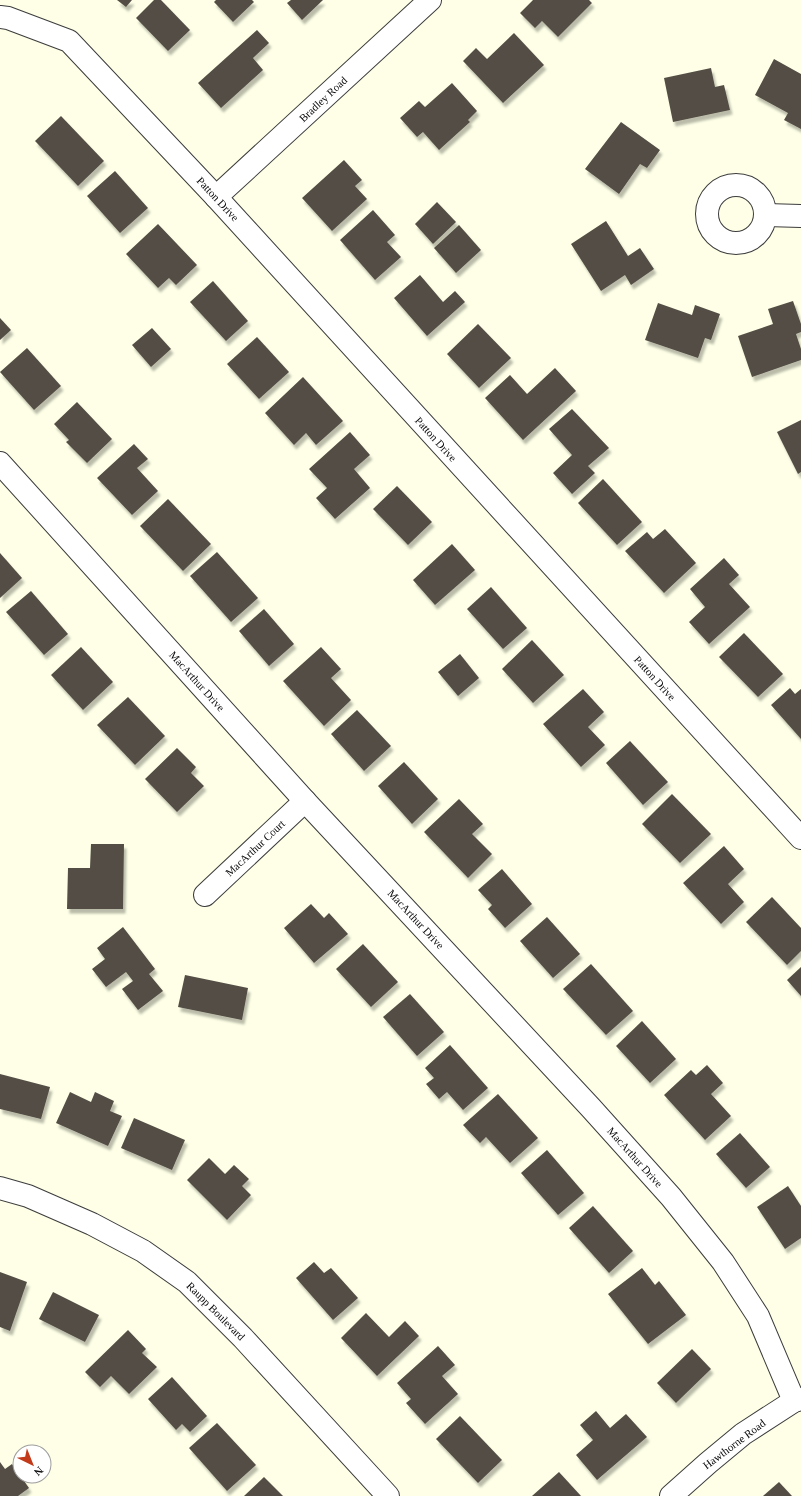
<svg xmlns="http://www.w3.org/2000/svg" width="801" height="1496" viewBox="0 0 801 1496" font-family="Georgia,serif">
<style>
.building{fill:#534e45;filter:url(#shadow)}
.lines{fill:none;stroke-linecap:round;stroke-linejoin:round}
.minor-casing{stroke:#3c3c3c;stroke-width:24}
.minor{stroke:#fff;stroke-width:22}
.labels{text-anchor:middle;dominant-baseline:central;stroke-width:4;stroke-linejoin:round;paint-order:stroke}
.street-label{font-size:11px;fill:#090909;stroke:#fff}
</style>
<defs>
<filter id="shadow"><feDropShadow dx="2.5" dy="4.5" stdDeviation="1" flood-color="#0004"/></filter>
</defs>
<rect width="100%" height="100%" fill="#feffe6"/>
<g class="building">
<path d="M117,0H132L126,7Z"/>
<path d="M154,0H161L190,30L168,51L136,18Z"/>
<path d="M216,0H252L254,2L233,22L214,2Z"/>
<path d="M291,0H323L302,20L287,3Z"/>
<path d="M533,0H589L592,3L558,37L542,21L535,28L520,13Z"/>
<path d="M257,30L269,43L253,58L263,70L221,108L198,83Z"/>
<path d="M514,33L544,65L503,103L463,61L476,48L487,59Z"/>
<path d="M774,59L801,74V129L784,120L788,113L755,95Z"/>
<path d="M711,68L715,87L724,85L730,110L673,122L664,78Z"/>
<path d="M452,83L477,111L468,120L470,122L439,150L423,132L417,137L400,118L419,101L425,107Z"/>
<path d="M61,116L104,161L78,186L35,141Z"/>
<path d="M621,122L660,150L647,168L640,164L619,194L585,169Z"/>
<path d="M344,160L362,180L355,186L367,199L332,231L302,198Z"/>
<path d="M115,171L148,208L120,233L87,196Z"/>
<path d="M437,202L456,222L433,244L415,224Z"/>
<path d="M373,210L395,235L387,242L401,257L375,280L340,240Z"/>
<path d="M606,221L628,256L640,248L654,269L631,285L625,275L601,291L571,244Z"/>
<path d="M158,224L197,265L176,285L169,278L158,288L126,254Z"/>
<path d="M459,225L481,250L456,273L434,248Z"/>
<path d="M420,275L443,302L455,291L465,302L427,336L394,298Z"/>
<path d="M213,281L248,321L226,341L190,302Z"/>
<path d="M793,301L801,324V332L796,334L801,349V360L752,377L738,336L773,324L768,309Z"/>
<path d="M658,303L692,315L695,305L720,314L711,340L705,338L698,358L645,340Z"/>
<path d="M0,318L11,330L0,340Z"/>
<path d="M478,324L511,358L479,388L447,354Z"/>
<path d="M152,328L171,349L151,367L132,345Z"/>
<path d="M257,337L289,372L259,399L227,364Z"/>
<path d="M27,348L61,386L34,410L0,372Z"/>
<path d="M555,368L576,391L523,440L485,398L510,375L527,394Z"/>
<path d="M303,377L343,421L316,445L306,433L294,445L265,413Z"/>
<path d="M77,402L112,439L87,463L66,442L69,440L54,424Z"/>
<path d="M572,409L609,448L588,466L595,473L572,494L553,473L572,455L549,429Z"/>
<path d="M801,420V472L798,474L777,432Z"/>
<path d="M350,432L370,455L354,469L370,488L335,519L316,498L327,488L309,469Z"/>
<path d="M134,444L148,459L137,468L158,491L132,515L97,478Z"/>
<path d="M603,479L642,522L617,545L578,503Z"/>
<path d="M397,486L432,522L408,545L373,509Z"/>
<path d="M168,499L211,544L183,571L140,526Z"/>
<path d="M665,529L696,563L664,593L625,551L647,532L653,539Z"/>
<path d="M452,544L475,570L435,605L413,580Z"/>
<path d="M217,552L258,598L231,622L190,576Z"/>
<path d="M0,553L22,578L0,598Z"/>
<path d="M724,558L739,575L729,584L750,607L709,644L689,622L705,607L690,589Z"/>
<path d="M491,587L527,628L503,649L467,609Z"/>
<path d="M31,591L68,634L44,655L6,612Z"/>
<path d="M264,609L294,644L269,666L239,631Z"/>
<path d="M744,633L783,674L758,697L719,657Z"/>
<path d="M532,640L564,675L533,703L502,669Z"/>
<path d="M81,647L113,682L83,710L51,675Z"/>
<path d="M321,647L341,669L331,678L351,700L324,726L283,681Z"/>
<path d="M460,654L479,678L458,696L438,672Z"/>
<path d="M790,688L795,694L801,689V739L771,705Z"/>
<path d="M583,689L604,712L588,727L605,745L581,767L543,724Z"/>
<path d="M128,697L165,736L135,765L97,725Z"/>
<path d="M357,710L391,746L364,771L331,734Z"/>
<path d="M630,741L668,782L643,805L606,763Z"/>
<path d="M177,748L196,767L191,773L204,786L177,812L145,779Z"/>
<path d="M404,762L438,799L412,824L378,786Z"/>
<path d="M672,794L711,834L680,863L642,824Z"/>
<path d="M459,799L483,824L472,834L492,854L468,878L424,832Z"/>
<path d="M91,844H124L123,909H67L68,868H90Z"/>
<path d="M724,846L744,869L728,884L744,902L721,924L683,883Z"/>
<path d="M502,869L532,904L505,928L488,909L492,905L478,890Z"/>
<path d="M772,897L801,928V951L787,965L746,922Z"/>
<path d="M311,904L324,918L329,913L348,934L314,963L284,928Z"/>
<path d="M547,917L580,954L553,978L520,941Z"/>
<path d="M123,927L155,969L149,974L163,991L138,1010L122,989L133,981L126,972L106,987L92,969L105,959L97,948Z"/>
<path d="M363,944L398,982L371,1007L336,969Z"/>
<path d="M591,964L633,1011L606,1035L563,989Z"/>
<path d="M801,967V996L787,980Z"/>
<path d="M185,975L248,988L242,1020L178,1007Z"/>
<path d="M410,994L444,1032L417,1056L383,1017Z"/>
<path d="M642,1021L676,1059L650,1083L616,1046Z"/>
<path d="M450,1045L488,1088L463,1110L447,1092L439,1099L426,1084L434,1078L425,1068Z"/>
<path d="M707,1065L723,1083L711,1094L731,1116L705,1140L664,1095L691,1070L696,1075Z"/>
<path d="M0,1074L50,1087L41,1119L0,1109Z"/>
<path d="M70,1092L91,1102L95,1092L114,1101L110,1111L122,1116L108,1146L56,1123Z"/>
<path d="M498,1094L538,1138L510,1163L486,1137L480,1143L463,1125Z"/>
<path d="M134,1118L185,1140L172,1170L121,1148Z"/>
<path d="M740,1133L770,1167L746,1188L716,1154Z"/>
<path d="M547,1150L584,1193L558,1215L521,1173Z"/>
<path d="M209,1158L225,1174L234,1165L249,1179L242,1186L251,1195L227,1220L187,1180Z"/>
<path d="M788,1186L801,1206V1238L785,1249L757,1207Z"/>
<path d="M593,1206L633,1251L609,1273L569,1228Z"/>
<path d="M314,1262L324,1273L331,1268L358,1298L333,1320L296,1278Z"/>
<path d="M642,1268L655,1285L659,1281L686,1315L648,1344L608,1294Z"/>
<path d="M0,1272L27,1282L10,1331L0,1327Z"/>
<path d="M53,1292L99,1315L85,1342L39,1319Z"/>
<path d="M366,1313L389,1337L405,1321L419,1336L377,1376L341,1338Z"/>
<path d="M128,1330L146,1349L142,1353L157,1367L129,1394L111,1376L100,1387L85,1372Z"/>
<path d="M438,1346L455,1365L442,1376L458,1394L425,1424L406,1403L411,1399L397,1383Z"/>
<path d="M692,1349L711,1369L676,1403L657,1383Z"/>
<path d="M172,1377L207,1416L190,1432L182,1424L176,1430L148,1399Z"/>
<path d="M596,1411L610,1428L626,1414L647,1437L597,1480L576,1455L593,1440L580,1425Z"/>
<path d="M460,1416L502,1460L478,1483L436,1439Z"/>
<path d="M217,1423L256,1465L227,1491L189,1448Z"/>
<path d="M0,1462L5,1469L12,1464L29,1488L18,1496H0Z"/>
<path d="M559,1472L581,1496H532Z"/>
<path d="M264,1477L283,1496H244Z"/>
<path d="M779,1482L792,1496H763Z"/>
</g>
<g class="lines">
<g class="minor-casing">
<g id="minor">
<path d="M0,17L8,18L69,41L216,197L801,838"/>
<circle cx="736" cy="214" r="29"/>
<path d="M216,197L430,0"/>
<path d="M766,215L801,216"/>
<path d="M0,463L305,801L591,1108L671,1197L723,1262L758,1316L794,1401"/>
<path d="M205,895L305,801"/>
<path d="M0,1188L28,1196L92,1224L143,1251L187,1282L243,1338L388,1496"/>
<path d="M671,1496L708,1463L743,1434L794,1401L801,1399"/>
</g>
</g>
<use href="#minor" class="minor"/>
</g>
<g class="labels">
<g class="street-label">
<text transform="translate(323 99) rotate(-43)">Bradley Road</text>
<text transform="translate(218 199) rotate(47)">Patton Drive</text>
<text transform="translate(436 439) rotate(48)">Patton Drive</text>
<text transform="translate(655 678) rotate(48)">Patton Drive</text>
<text transform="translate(197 681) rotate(48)">MacArthur Drive</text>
<text transform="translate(255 848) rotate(-43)">MacArthur Court</text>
<text transform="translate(416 919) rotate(47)">MacArthur Drive</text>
<text transform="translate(635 1157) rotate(48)">MacArthur Drive</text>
<text transform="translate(216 1311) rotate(45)">Raupp Boulevard</text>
<text transform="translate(734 1444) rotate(-37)">Hawthorne Road</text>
</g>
</g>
<g transform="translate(32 1464) rotate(137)"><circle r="19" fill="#ffffff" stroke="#9d9d9d"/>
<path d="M0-3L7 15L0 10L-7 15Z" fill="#c23a19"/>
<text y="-6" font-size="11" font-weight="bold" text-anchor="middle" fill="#090909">N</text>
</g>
</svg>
